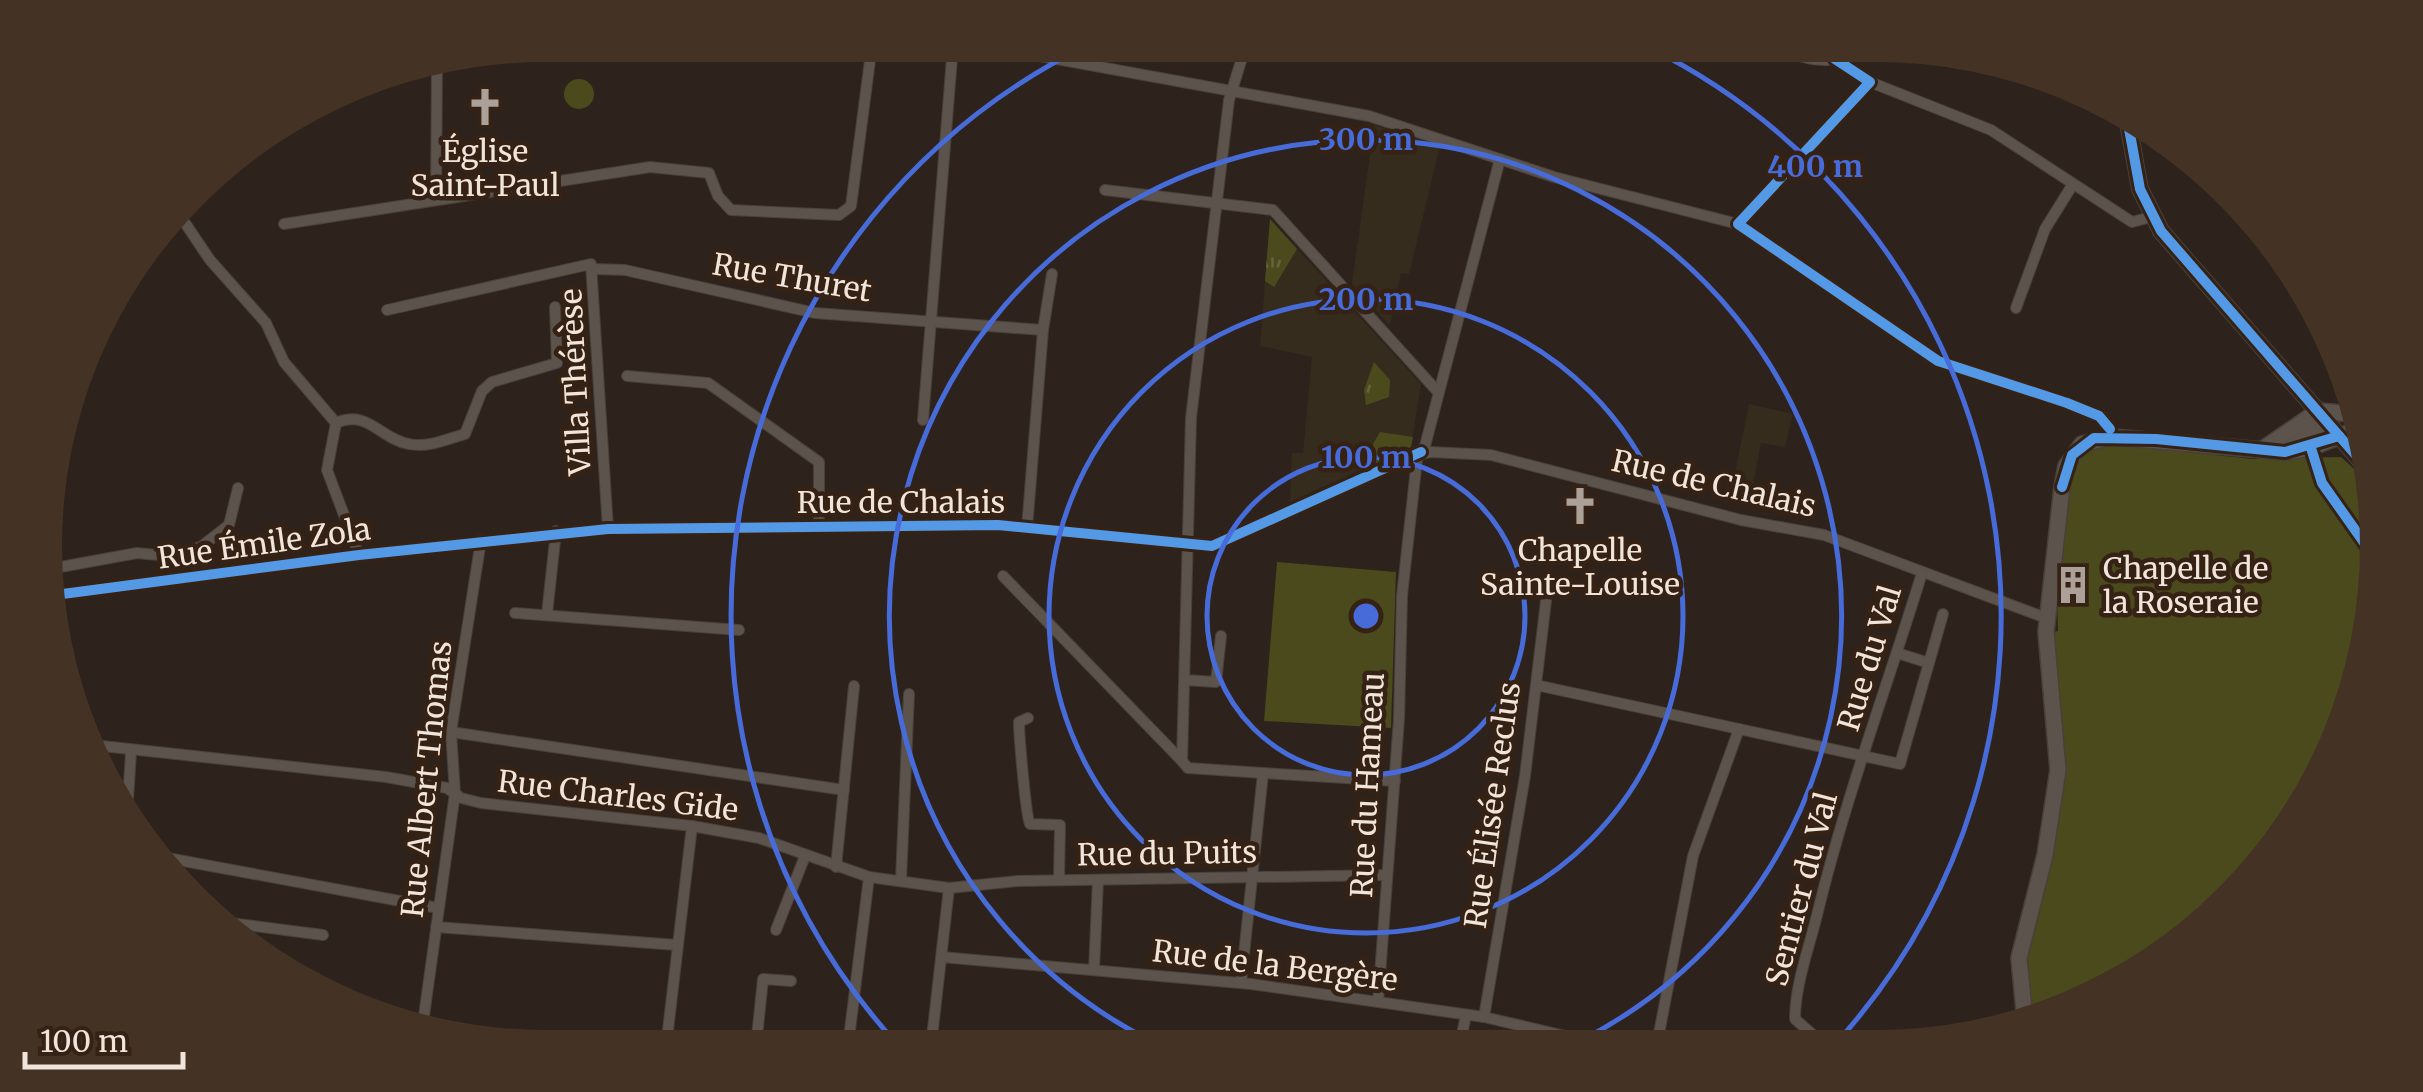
<svg xmlns="http://www.w3.org/2000/svg" width="2423" height="1092" viewBox="0 0 2423 1092" font-family="Merriweather,serif">
<style>
.education{fill:#352c1d}
.grass{fill:url(#grass-tufts)}
.green{fill:#4a4a1d}
.lines{fill:none;stroke-linecap:round;stroke-linejoin:round}
.minor-casing{stroke:#49403a;stroke-width:12}
.secondary-casing{stroke:#49403a;stroke-width:18}
.minor{stroke:#5b534c;stroke-width:10}
.secondary{stroke:#5b534c;stroke-width:15}
.cycleway-casing{stroke:#352214;stroke-width:16}
.cycleway{stroke:#5399e6;stroke-width:10}
.ring{fill:none;stroke:#476cd9;stroke-width:5}
.labels{text-anchor:middle;dominant-baseline:central;stroke-width:9;stroke-linejoin:round;paint-order:stroke}
.poi-label{font-size:30px;fill:#f1e5db;stroke:#352214}
.street-label{font-size:30px;fill:#f1e5db;stroke:#352214}
.centre{fill:#476cd9;stroke:#352214;stroke-width:5}
.ring-label{font-size:30px;text-anchor:middle;font-weight:bold;fill:#476cd9;stroke:#352214;stroke-width:9;stroke-linejoin:round;paint-order:stroke}
</style>
<defs>
<pattern id="grass-tufts" width="24" height="20" patternUnits="userSpaceOnUse" patternTransform="scale(2.5)"><rect width="24" height="20" fill="#4a4a1d"/><path d="M3 7l-1-3M5 7V3M7 7l1-3M15 17l-1-3M17 17v-4M19 17l1-3" fill="none" stroke="#65643d"/></pattern>
</defs>
<rect width="100%" height="100%" fill="#2d231c"/>
<g class="education">
<path d="M1374,125L1440,146L1409,274L1401,273L1390,325L1352,284Z"/>
<path d="M1270,219L1421,384L1411,447L1290,502L1292,453H1303L1312,357L1260,346Z"/>
<path d="M1749,404L1793,414L1785,447L1761,443L1750,501L1730,497Z"/>
</g>
<g class="grass">
<path d="M1270,219L1297,249L1274,287L1265,281Z"/>
<path d="M1374,362L1390,380L1389,397L1366,405L1364,390Z"/>
<path d="M1380,432L1413,437L1411,447L1374,464L1373,444Z"/>
</g>
<g class="green">
<circle cx="579" cy="94" r="15"/>
<path d="M2111,444L2253,459L2341,457L2365,479L2378,545L2340,737L2275,851L2182,943L2069,1009L2033,1018L2027,952L2054,848L2064,783L2054,632L2058,631L2057,594L2071,482C2075,456 2086,449 2111,444Z"/>
<path d="M1277,562L1396,572L1391,728L1264,721Z"/>
</g>
<g class="lines">
<g class="minor-casing">
<g id="minor">
<path d="M980,45L1369,116L1554,177L1738,224L1938,361L2067,403L2099,416L2110,429"/>
<path d="M1683,45C1716,53 1747,48 1780,52C1801,55 1814,63 1835,59"/>
<path d="M1829,45L1835,59L1870,82L1991,130L2132,222L2151,217"/>
<path d="M1105,190L1273,210L1438,392"/>
<path d="M436,200L437,63"/>
<path d="M179,214L210,260L266,323L284,362L336,423L327,470L359,555"/>
<path d="M284,224L650,167L709,173L718,196L731,210L839,215L851,206L872,45"/>
<path d="M1738,224L1870,82"/>
<path d="M594,269L625,270L815,313L1043,330"/>
<path d="M2016,308L2045,229L2073,184"/>
<path d="M387,310L591,264L608,529"/>
<path d="M627,376L708,383L819,462V526"/>
<path d="M923,420L953,45"/>
<path d="M336,423C368,409 380,439 409,444C427,448 448,439 465,434L482,391L492,382L557,363L555,307"/>
<path d="M1027,528L1043,330L1052,274"/>
<path d="M55,568L137,553L178,557L202,546L229,525L238,488"/>
<path d="M1003,576L1182,761"/>
<path d="M55,595L359,555L608,529L998,525L1212,546L1408,457L1431,452L1491,455L1741,520L1824,535L2046,618"/>
<path d="M515,613L739,630"/>
<path d="M547,614L556,531"/>
<path d="M1897,653L1929,663"/>
<path d="M1185,680L1216,682L1221,636"/>
<path d="M1536,685L1739,729"/>
<path d="M1028,718L1019,722C1019,735 1026,818 1030,824L1060,825L1059,880"/>
<path d="M451,732L844,790"/>
<path d="M93,745L386,777L447,788L461,798L481,803L692,826L759,838L869,877L949,888L1018,881L1387,875"/>
<path d="M1263,773L1395,781"/>
<path d="M127,814L131,753"/>
<path d="M162,857L438,908"/>
<path d="M836,867L854,686"/>
<path d="M901,880L909,694"/>
<path d="M215,921L323,935"/>
<path d="M436,927L677,945"/>
<path d="M776,930L805,856"/>
<path d="M941,957L1251,984L1484,1017L1600,1044"/>
<path d="M280,963L288,968"/>
<path d="M1094,970L1098,880"/>
<path d="M1241,983L1263,773L1188,768L1182,761L1191,418L1229,100L1246,45"/>
<path d="M1378,1002L1399,719L1402,596L1417,459L1425,446L1500,159"/>
<path d="M1484,1017L1525,776L1546,601"/>
<path d="M423,1023L455,793L451,732L481,540"/>
<path d="M1822,1043L1795,1019C1795,985 1809,948 1817,915C1845,799 1887,687 1922,573"/>
<path d="M1460,1044L1466,1015"/>
<path d="M1657,1044L1693,856L1739,729L1900,764L1943,614"/>
<path d="M756,1046L763,979L791,981"/>
<path d="M848,1046L869,877"/>
<path d="M931,1046L949,888"/>
<path d="M666,1047L692,826"/>
</g>
</g>
<g class="secondary-casing">
<g id="secondary">
<path d="M2128,123L2140,189L2161,231L2361,461"/>
<path d="M2318,411L2352,414"/>
<path d="M2263,449L2318,411"/>
<path d="M2290,449L2326,421"/>
<path d="M2025,1021L2019,958L2045,855L2058,770L2046,632L2062,487L2066,466L2082,444L2112,437L2285,452L2311,448L2355,430"/>
</g>
</g>
<use href="#minor" class="minor"/>
<use href="#secondary" class="secondary"/>
<g class="cycleway-casing">
<g id="cycleway">
<path d="M1829,45L1835,59L1870,82L1738,224L1938,361L2067,403L2099,416L2110,429"/>
<path d="M2128,123L2140,189L2161,231L2361,461"/>
<path d="M2311,448L2322,483L2375,558"/>
<path d="M2062,487L2072,455L2094,438L2156,439L2285,452L2339,436"/>
<path d="M55,595L359,555L608,529L998,525L1212,546L1421,452"/>
</g>
</g>
<use href="#cycleway" class="cycleway"/>
</g>
<g class="ring">
<circle cx="1366" cy="616" r="159"/>
<circle cx="1366" cy="616" r="317"/>
<path d="M1157 1044A476 476 0 1 1 1578 1042"/>
<path d="M898 1045A635 635 0 0 1 1088 45M1644 45A635 635 0 0 1 1838 1041"/>
</g>
<defs>
<g id="church-bare" transform="scale(3)"><path d="M-1.2-6h2.4v3.5h3.3v2.4h-3.3V6h-2.4V-.1h-3.3v-2.4h3.3Z" fill="#aca198" stroke="#352214" stroke-width="2.5" paint-order="stroke"/></g>
<g id="building-bare" transform="scale(3)"><path d="M-4-6H4V6H1V3H-1V6H-4ZM-2.5-4.3h1.7v1.8h-1.7ZM.8-4.3h1.7v1.8H.8ZM-2.5-1h1.7V.8h-1.7ZM.8-1h1.7V.8H.8Z" fill="#aca198" stroke="#352214" stroke-width="2.5" paint-order="stroke"/></g>
</defs>
<g fill-rule="evenodd">
<use href="#church-bare" x="485" y="107"/>
<use href="#church-bare" x="1580" y="506"/>
<use href="#building-bare" x="2073" y="585"/>
</g>
<g class="labels">
<g class="poi-label">
<text x="485" y="151">Église<tspan x="485" dy="34">Saint-Paul</tspan></text>
<text x="1580" y="550">Chapelle<tspan x="1580" dy="34">Sainte-Louise</tspan></text>
<text x="2103" y="568" text-anchor="start">Chapelle de<tspan x="2103" dy="34">la Roseraie</tspan></text>
</g>
<g class="street-label">
<text transform="translate(792 277) rotate(10)">Rue Thuret</text>
<text transform="translate(575 382) rotate(-93)">Villa Thérèse</text>
<text transform="translate(1714 483) rotate(13)">Rue de Chalais</text>
<text x="901" y="502">Rue de Chalais</text>
<text transform="translate(264 543) rotate(-8)">Rue Émile Zola</text>
<text transform="translate(1869 658) rotate(-73)">Rue du Val</text>
<text transform="translate(426 779) rotate(-84)">Rue Albert Thomas</text>
<text transform="translate(1367 785) rotate(-87)">Rue du Hameau</text>
<text transform="translate(618 795) rotate(7)">Rue Charles Gide</text>
<text transform="translate(1492 805) rotate(-82)">Rue Élisée Reclus</text>
<text transform="translate(1167 853) rotate(-1)">Rue du Puits</text>
<text transform="translate(1801 889) rotate(-75)">Sentier du Val</text>
<text transform="translate(1275 965) rotate(7)">Rue de la Bergère</text>
</g>
</g>
<path d="M0 0H2423V1092H0ZM546 62H1876A484 484 0 0 1 2360 546V546A484 484 0 0 1 1876 1030H546A484 484 0 0 1 62 546V546A484 484 0 0 1 546 62Z" fill="#443224" fill-rule="evenodd"/>
<circle cx="1366" cy="616" r="15" class="centre"/>
<g class="ring-label">
<text x="1366" y="150">300 m</text>
<text x="1815" y="177">400 m</text>
<text x="1366" y="310">200 m</text>
<text x="1366" y="468">100 m</text>
</g>
<path d="M25 1052v15h158v-15" fill="none" stroke="#f1e5db" stroke-width="5"/>
<text x="40" y="1052" font-size="30" fill="#f1e5db" stroke="#352214" stroke-width="8" paint-order="stroke">100 m</text>
</svg>
